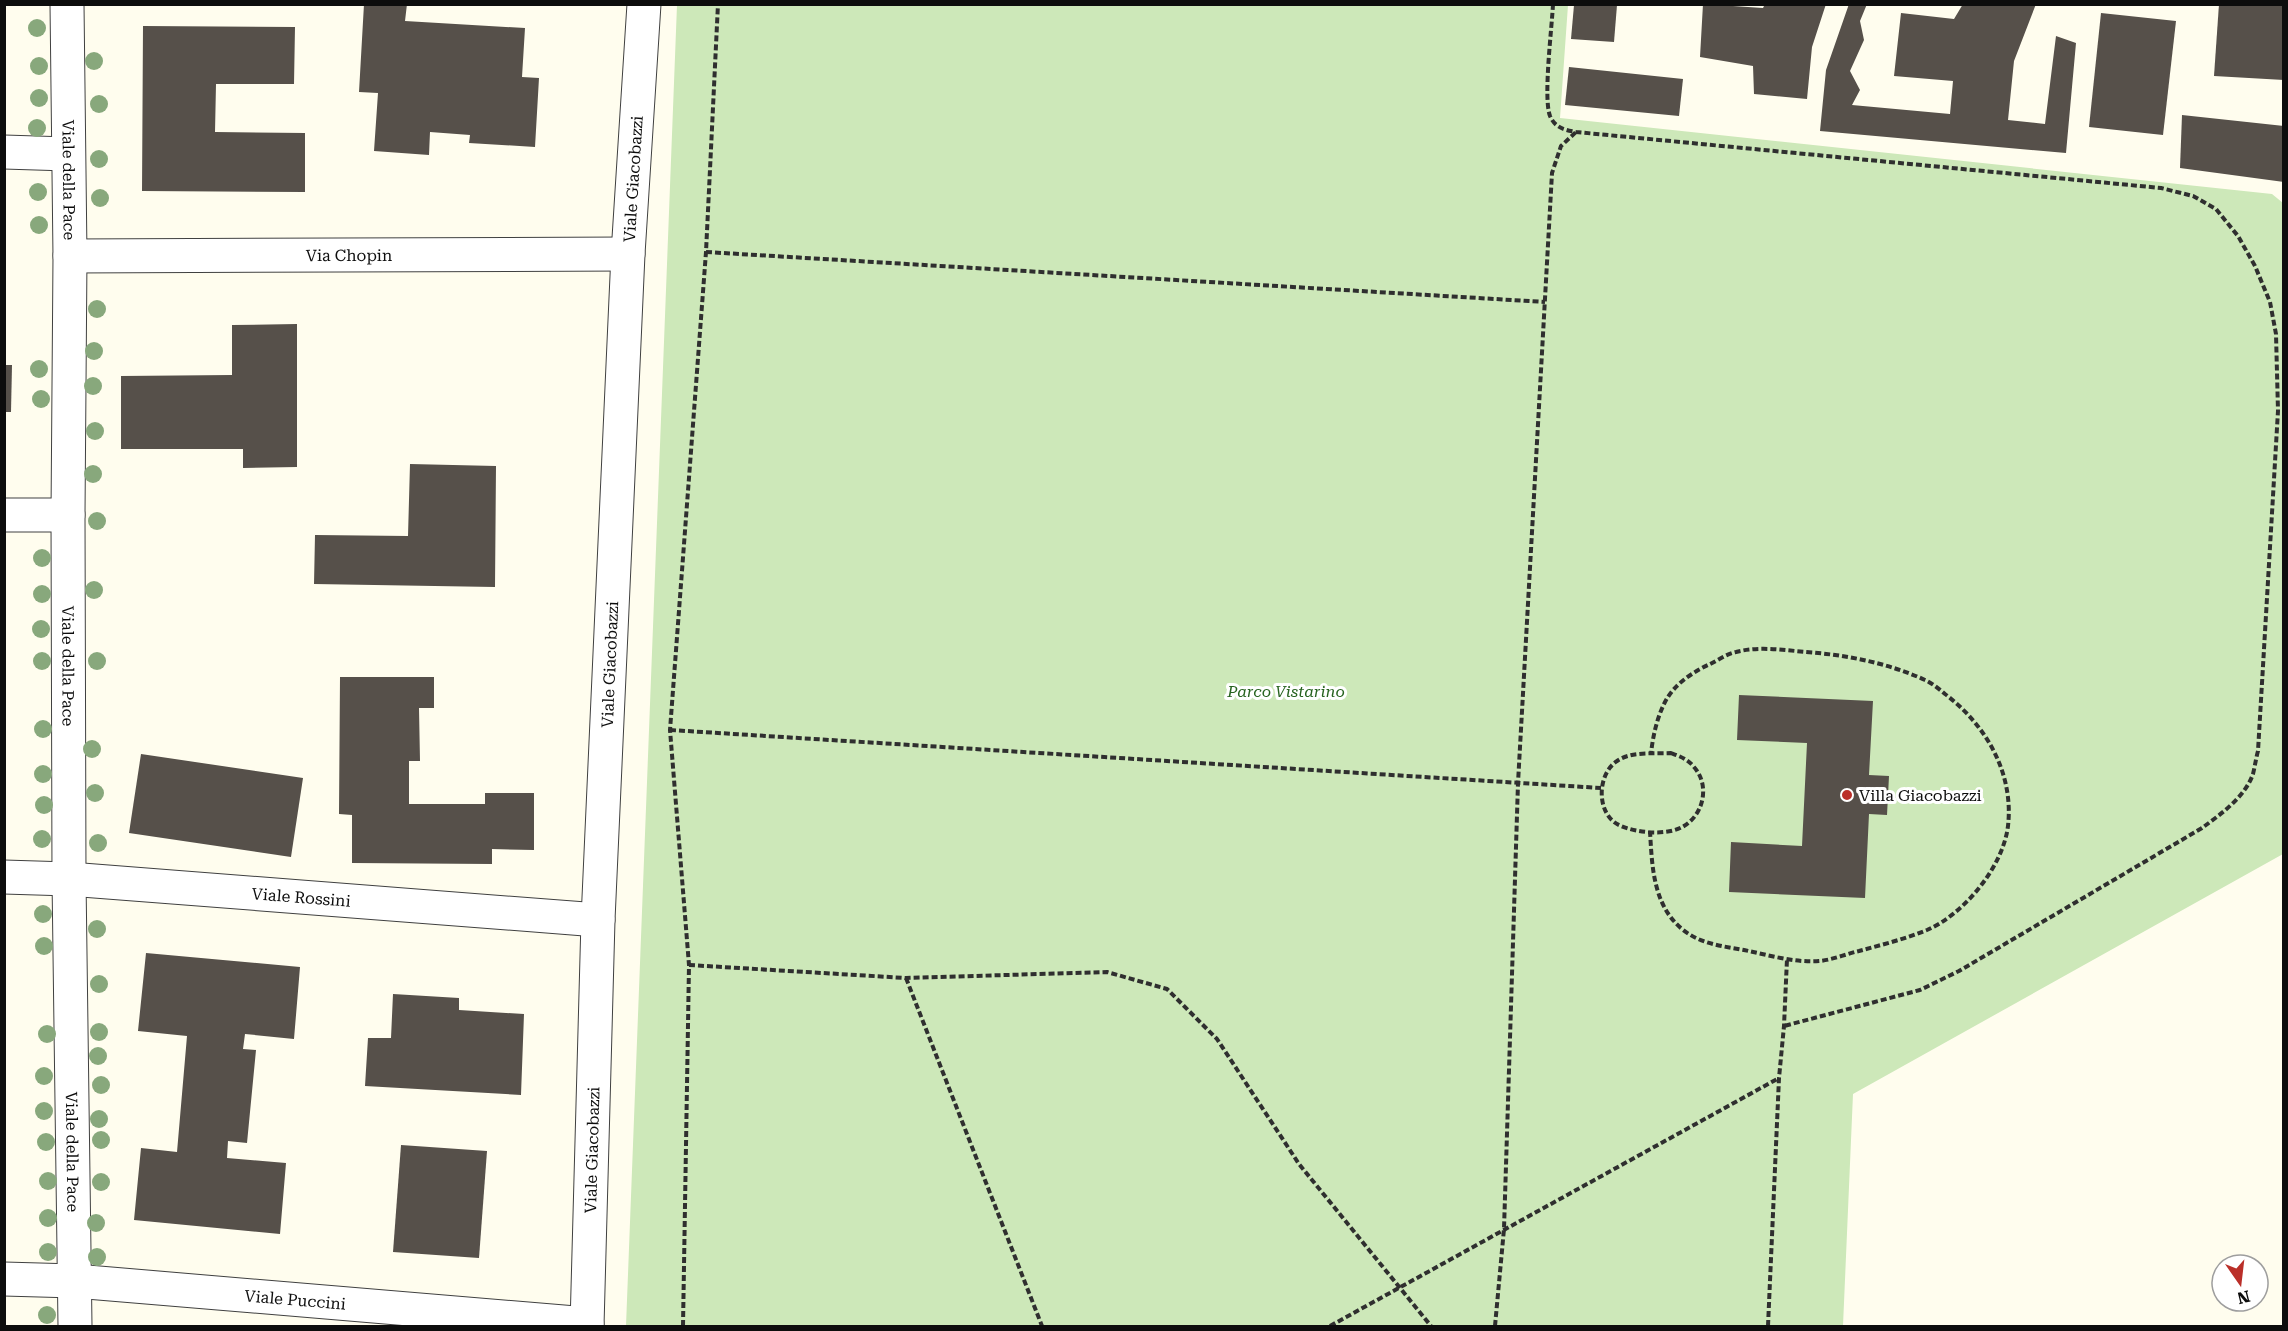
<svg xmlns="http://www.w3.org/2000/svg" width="2288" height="1331" viewBox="0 0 2288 1331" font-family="'Roboto Serif',serif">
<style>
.green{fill:#cde8b9}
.building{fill:#56504a}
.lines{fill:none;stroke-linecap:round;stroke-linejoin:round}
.street-casing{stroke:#404040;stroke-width:35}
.path{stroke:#2f2f2f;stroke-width:4;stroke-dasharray:6 3;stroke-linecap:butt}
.street{stroke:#fff;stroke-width:33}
.tree{fill:#88a87c}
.poi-dot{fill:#ba2f29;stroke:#fff;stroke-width:2}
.labels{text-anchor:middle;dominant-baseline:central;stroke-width:6;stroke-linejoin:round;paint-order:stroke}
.street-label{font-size:16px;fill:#0d0d0d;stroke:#fff}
.park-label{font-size:16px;font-style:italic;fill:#27631f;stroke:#fff}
.poi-label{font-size:16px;fill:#0d0d0d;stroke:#fff;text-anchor:start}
</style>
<rect width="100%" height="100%" fill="#fffdee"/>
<path class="green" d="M677,5H1568L1560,118L2272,194L2283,203V854L1853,1094L1843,1326H626Z"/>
<g class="building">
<path d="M364,4H407L405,21L525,28L522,77L539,78L535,147L469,143L470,135L430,132L429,155L374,151L378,93L359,92Z"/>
<path d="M1703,4L1763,8L1765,4H1826L1812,47L1807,99L1754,94L1753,66L1700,57Z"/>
<path d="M1849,4H1867L1860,21L1864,40L1850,71L1860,90L1852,105L1950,114L1953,81L1894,76L1901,13L1954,19L1963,4H2036L2014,61L2008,120L2045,124L2056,36L2076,43L2066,153L1820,131L1826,70Z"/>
<path d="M2219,4H2284V80L2214,76Z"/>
<path d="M1574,5H1617L1614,42L1571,39Z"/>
<path d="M2101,13L2176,21L2163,135L2089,127Z"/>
<path d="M143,26L295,27L294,84H216L215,132L305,133V192L142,191Z"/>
<path d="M1569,67L1683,79L1679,116L1565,105Z"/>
<path d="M2182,115L2284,126V182L2180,168Z"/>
<path d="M297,324V467L243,468V449H121V376L232,375V325Z"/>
<path d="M4,365H12L11,412H4Z"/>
<path d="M410,464L496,466L495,587L314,584L315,535L408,536Z"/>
<path d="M340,677H434V708H419L420,761H409V804H485V793H534V850L492,849V864L352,863V815L339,814Z"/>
<path d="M1739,695L1873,701L1869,775L1889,776L1887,815L1869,814L1865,898L1729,892L1731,842L1802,846L1807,743L1737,740Z"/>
<path d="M141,754L303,778L291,857L129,833Z"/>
<path d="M146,953L300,967L294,1039L245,1034L243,1049L256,1050L247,1143L228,1141L227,1158L286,1163L280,1234L134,1220L141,1148L177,1152L187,1036L138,1031Z"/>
<path d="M393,994L459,998V1010L524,1014L521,1095L365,1086L368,1038H391Z"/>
<path d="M401,1145L487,1151L479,1258L393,1252Z"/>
</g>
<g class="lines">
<g class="street-casing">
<g id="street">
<path id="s1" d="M67,4L70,256L68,515L69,879L75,1326"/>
<path d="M4,152L68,154"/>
<path id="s2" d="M70,256L628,254"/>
<path d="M4,515H68"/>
<path id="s3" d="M4,877L69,879L598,920"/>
<path id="s4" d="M4,1279L75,1281L587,1324"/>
<path id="s5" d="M587,1326L598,920L628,254L644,4"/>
</g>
</g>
<g class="path">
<path d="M1553,4C1552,27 1543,98 1550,116C1555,128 1565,130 1576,132L2161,188L2193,196L2216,209L2238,236L2255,266L2270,302L2276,334L2278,411L2258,751C2256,758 2255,766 2253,774C2245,797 2221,814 2202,828L1959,971L1920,990L1784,1026"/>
<path d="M706,252L1545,302"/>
<path d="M670,730L1601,788"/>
<path d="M1671,753C1679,756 1688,759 1694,767C1710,785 1704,814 1684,826C1668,836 1637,833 1621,826C1596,816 1596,775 1617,761C1631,751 1654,754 1671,753Z"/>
<path d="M1650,831C1652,866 1653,905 1682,929C1700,944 1722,946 1744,950C1768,955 1795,963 1819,961C1832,960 1846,954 1859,951C1881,945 1905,939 1927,930C1964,914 2003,867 2008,826C2014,773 1986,725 1945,694C1939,689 1932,683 1925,680C1888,663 1847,655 1806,652C1783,650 1759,646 1736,652C1726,654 1717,661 1708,665C1697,670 1683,679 1675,688C1660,703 1653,733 1651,754"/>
<path d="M689,965L906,978L1107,972L1167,989L1217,1039L1299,1164L1431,1326"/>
<path d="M906,978L1042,1326"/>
<path d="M683,1326L689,965L670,730L706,252L718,4"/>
<path d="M1330,1326L1779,1078"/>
<path d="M1495,1326L1504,1229L1518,783L1552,173L1561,146L1576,132"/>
<path d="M1768,1326L1779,1078L1784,1026L1787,959"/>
</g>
<use href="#street" class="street"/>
</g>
<g class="tree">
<circle cx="37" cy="28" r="9"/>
<circle cx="94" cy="61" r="9"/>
<circle cx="39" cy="66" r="9"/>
<circle cx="39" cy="98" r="9"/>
<circle cx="99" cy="104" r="9"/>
<circle cx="37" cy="128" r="9"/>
<circle cx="99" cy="159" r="9"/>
<circle cx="38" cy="192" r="9"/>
<circle cx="100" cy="198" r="9"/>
<circle cx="39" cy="225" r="9"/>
<circle cx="97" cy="309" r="9"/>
<circle cx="94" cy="351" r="9"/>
<circle cx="39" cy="369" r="9"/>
<circle cx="93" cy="386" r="9"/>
<circle cx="41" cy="399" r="9"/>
<circle cx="95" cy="431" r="9"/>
<circle cx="93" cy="474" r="9"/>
<circle cx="97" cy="521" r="9"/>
<circle cx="42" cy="558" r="9"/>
<circle cx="94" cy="590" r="9"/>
<circle cx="42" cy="594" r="9"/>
<circle cx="41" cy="629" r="9"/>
<circle cx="42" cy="661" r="9"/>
<circle cx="97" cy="661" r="9"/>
<circle cx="43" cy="729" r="9"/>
<circle cx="92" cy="749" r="9"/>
<circle cx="43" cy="774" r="9"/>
<circle cx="95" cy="793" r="9"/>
<circle cx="44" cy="805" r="9"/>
<circle cx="42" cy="839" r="9"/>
<circle cx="98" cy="843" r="9"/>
<circle cx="43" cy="914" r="9"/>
<circle cx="97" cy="929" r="9"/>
<circle cx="44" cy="946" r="9"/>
<circle cx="99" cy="984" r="9"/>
<circle cx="99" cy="1032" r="9"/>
<circle cx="47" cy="1034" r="9"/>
<circle cx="98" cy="1056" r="9"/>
<circle cx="44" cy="1076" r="9"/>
<circle cx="101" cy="1085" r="9"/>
<circle cx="44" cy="1111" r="9"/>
<circle cx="99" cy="1119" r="9"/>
<circle cx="101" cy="1140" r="9"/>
<circle cx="46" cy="1142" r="9"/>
<circle cx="48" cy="1181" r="9"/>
<circle cx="101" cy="1182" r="9"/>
<circle cx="48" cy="1218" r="9"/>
<circle cx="96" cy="1223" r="9"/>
<circle cx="48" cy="1252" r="9"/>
<circle cx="97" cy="1257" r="9"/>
<circle cx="47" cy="1315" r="9"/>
</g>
<circle class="poi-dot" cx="1847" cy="795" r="6"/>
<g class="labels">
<g class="street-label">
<text stroke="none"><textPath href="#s1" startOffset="176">Viale della Pace</textPath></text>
<text stroke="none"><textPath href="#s5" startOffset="1148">Viale Giacobazzi</textPath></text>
<text stroke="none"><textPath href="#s2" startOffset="279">Via Chopin</textPath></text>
<text stroke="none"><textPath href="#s1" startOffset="662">Viale della Pace</textPath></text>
<text stroke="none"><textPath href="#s5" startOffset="662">Viale Giacobazzi</textPath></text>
<text stroke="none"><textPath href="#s3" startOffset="298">Viale Rossini</textPath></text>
<text stroke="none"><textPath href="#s1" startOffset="1148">Viale della Pace</textPath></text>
<text stroke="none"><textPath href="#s5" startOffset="176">Viale Giacobazzi</textPath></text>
<text stroke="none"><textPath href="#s4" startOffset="292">Viale Puccini</textPath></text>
</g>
<g class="park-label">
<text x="1286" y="691">Parco Vistarino</text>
</g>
<g class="poi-label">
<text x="1859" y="795">Villa Giacobazzi</text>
</g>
</g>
<rect width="2288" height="1331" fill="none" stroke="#0d0d0d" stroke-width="12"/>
<g transform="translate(2240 1283) rotate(166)"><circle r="28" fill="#ffffff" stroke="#9e9e9e" stroke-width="1.5"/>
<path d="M0-4.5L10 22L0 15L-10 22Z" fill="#ba2f29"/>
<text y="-9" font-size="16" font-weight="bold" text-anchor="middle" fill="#0d0d0d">N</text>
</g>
</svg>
